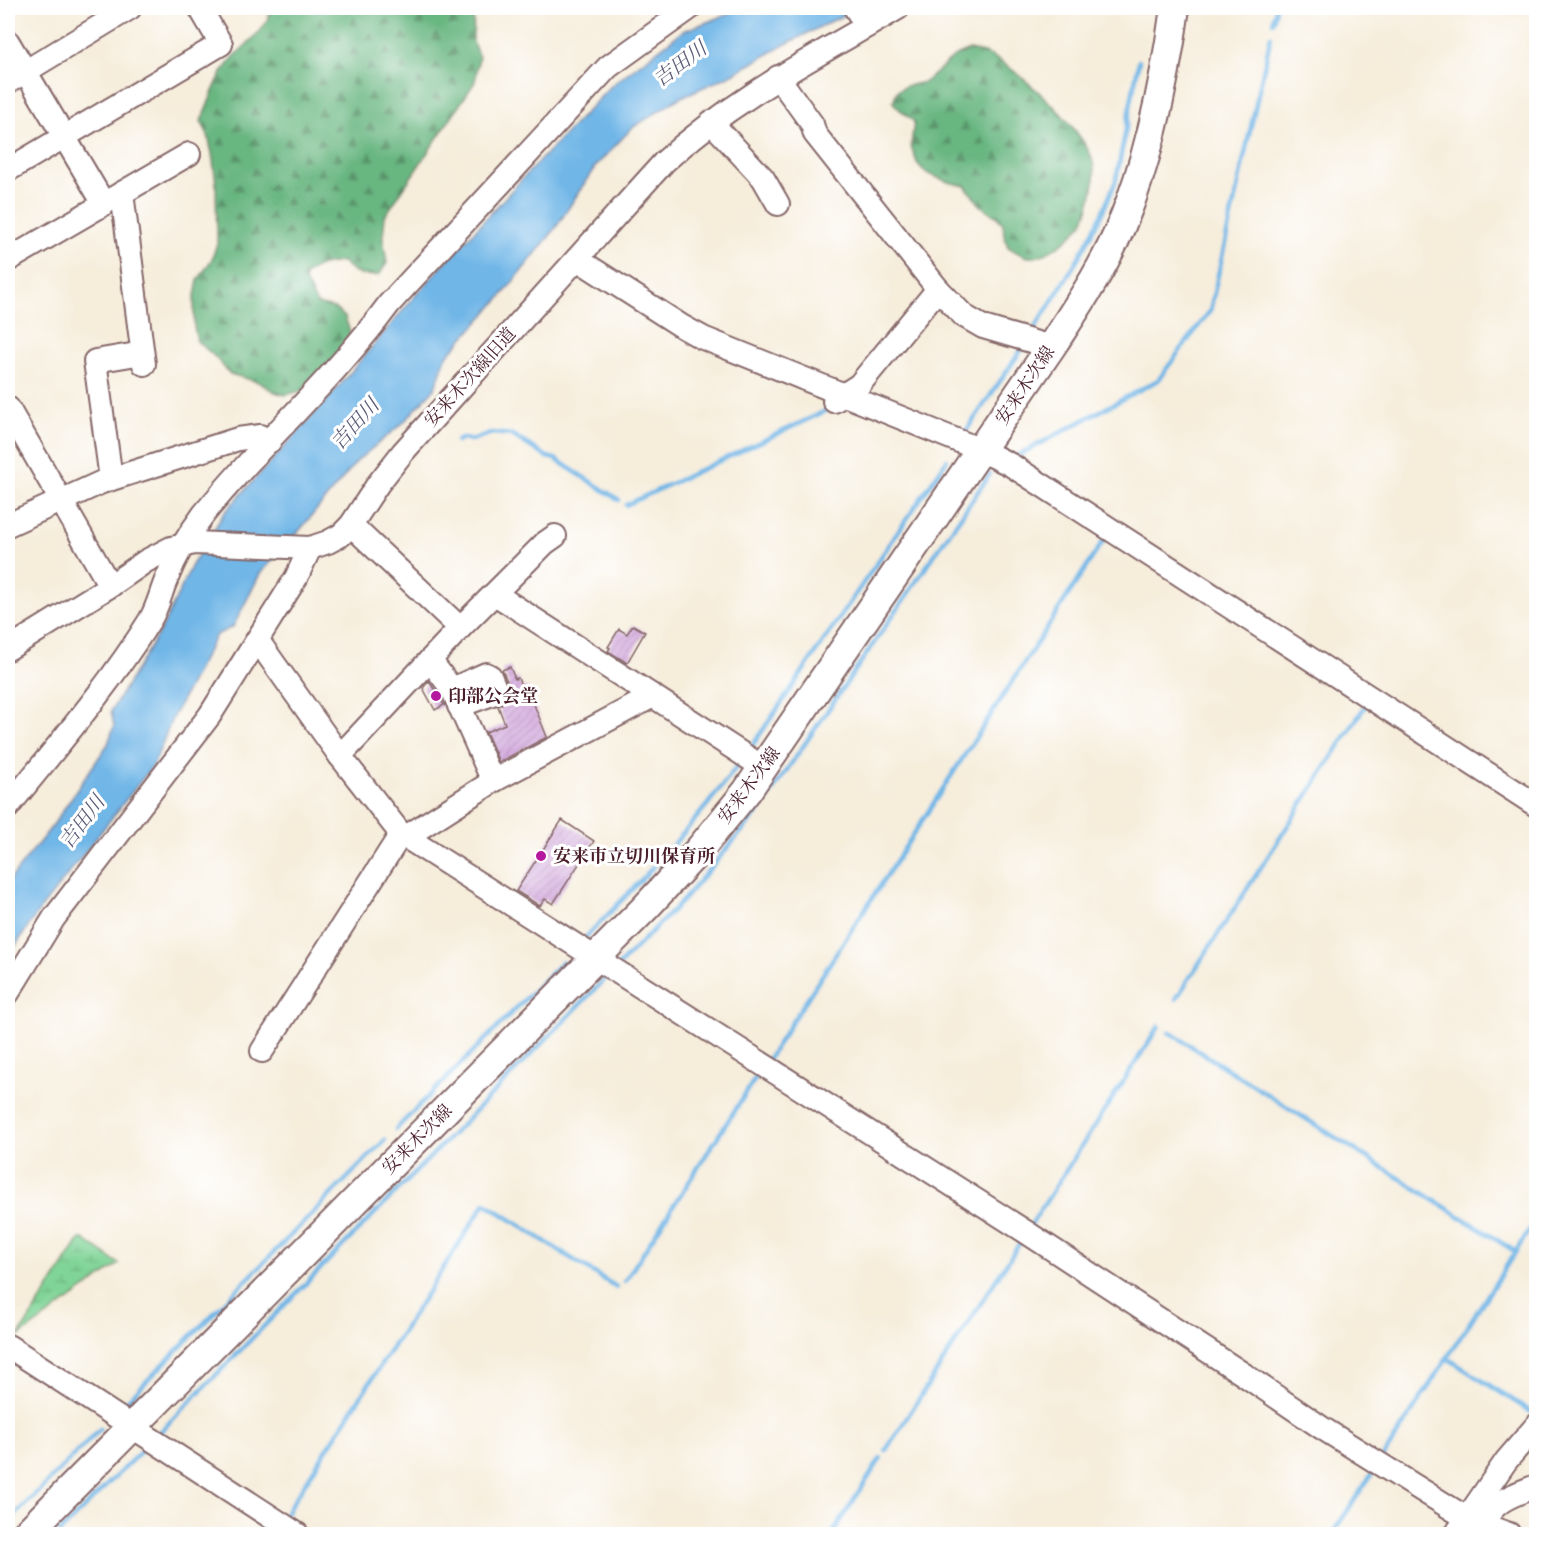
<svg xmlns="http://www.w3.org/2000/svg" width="1544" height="1542" viewBox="0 0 1544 1542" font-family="Alegreya,'Noto Serif JP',serif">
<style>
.forest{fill:url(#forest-firs);stroke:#596a56;stroke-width:1.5}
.wetland{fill:url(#wetland-marsh);stroke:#657a61;stroke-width:1.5}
.water{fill:#70b6e7;stroke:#5d6a89;stroke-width:1.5}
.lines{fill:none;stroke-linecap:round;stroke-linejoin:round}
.stream{stroke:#70b6e7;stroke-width:4.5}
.building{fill:url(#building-hatch)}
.minor-casing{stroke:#866769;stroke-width:26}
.major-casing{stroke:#866769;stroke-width:32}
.minor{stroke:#fff;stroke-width:22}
.major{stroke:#fff;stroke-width:28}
.poi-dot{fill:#b5179e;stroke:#fff;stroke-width:2}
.labels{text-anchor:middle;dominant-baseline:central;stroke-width:6;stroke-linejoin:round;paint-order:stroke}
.street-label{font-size:18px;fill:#4a1f2b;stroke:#fff}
.poi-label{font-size:18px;font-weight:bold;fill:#4a1f2b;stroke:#fff;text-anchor:start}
.water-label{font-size:20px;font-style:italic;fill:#595b76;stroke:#fff}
</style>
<defs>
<pattern id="forest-firs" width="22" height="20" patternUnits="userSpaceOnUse" patternTransform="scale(1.5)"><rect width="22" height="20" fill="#68b680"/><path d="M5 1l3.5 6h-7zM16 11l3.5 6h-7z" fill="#589369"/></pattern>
<pattern id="wetland-marsh" width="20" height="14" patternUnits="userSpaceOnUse" patternTransform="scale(1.5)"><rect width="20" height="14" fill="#80d497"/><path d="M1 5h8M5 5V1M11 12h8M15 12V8" fill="none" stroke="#70b682"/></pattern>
<pattern id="building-hatch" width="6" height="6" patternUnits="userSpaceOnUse" patternTransform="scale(1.5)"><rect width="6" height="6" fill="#d2a4dd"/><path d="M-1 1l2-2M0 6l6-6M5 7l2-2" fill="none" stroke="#ac85b3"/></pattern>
</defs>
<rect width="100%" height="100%" fill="#fff"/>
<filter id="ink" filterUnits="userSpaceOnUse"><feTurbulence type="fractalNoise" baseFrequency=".0167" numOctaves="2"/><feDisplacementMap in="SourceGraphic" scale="12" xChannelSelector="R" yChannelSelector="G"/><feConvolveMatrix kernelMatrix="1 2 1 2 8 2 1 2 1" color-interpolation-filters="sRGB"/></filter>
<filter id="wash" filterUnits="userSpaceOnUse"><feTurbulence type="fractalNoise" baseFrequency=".008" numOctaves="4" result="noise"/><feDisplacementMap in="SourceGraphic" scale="24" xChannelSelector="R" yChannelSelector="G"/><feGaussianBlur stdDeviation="1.35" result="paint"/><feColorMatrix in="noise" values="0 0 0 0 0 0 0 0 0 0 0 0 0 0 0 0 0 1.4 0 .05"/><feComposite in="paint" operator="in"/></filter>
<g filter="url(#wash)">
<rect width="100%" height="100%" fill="#f6eddb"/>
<g class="forest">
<path d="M270,8H474L473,42L479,57L475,82L385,216L383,238L387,263L379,275C360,277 356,275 343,262C328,263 317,265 305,275V281L317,304L334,308L345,317L350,332L344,353L301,391L285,395L275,392L258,382L230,374L213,355L197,341L194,327V300L198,280L212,259L217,243L216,183L212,154L208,135L201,121C211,99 216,77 232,59C245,43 269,30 270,8Z"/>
<path d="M969,50C976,52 985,52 991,56C1020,71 1091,134 1094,168C1096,182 1089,214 1081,225C1071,238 1045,260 1028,257C1021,256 1014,250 1008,247L1004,236L1003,224L997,217L981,206L965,186L948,182L926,173L917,163L911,146L914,122C907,114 899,111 893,102L897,91L906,86L925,82L954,57Z"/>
</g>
<path class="wetland" d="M80,1239H83L119,1264L18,1337Z"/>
<path class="water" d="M745,8H858L784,45L731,75L679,98L632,128L595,167L555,229L501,297L446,357L435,388L403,423L358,460L299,531L260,574L233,627L216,635L172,719L154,764L36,915L8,957V882L53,825L108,744L114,726L111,711L163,626L192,565L224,513L328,399L415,296L522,179L612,85L683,31Z"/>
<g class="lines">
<g class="stream">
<path d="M1273,22L1276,8"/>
<path d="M1031,334C1063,284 1095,236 1116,180L1139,61"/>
<path d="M964,434L1022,349"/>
<path d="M457,441L463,438L471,440L492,433L512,435L547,457L555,459L619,500"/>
<path d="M1015,457L1158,380L1210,311L1271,36"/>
<path d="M626,505L832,408"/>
<path d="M752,746L947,460"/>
<path d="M586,937C641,881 694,826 740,762"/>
<path d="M618,966L684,899L758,812L990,474"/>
<path d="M1176,999L1367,703"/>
<path d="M1169,1032L1516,1252"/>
<path d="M768,1059L1107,535"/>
<path d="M396,1129L562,962"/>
<path d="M1029,1228L1159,1026"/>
<path d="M625,1281L760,1071"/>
<path d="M1447,1358L1536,1415"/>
<path d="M121,1407L385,1140"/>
<path d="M158,1434L610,974"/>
<path d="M886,1450L1023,1238"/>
<path d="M1383,1457L1536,1220"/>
<path d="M284,1516L485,1203L616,1287"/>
<path d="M8,1522L100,1429"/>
<path d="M58,1534L147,1445"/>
<path d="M832,1534L881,1458"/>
<path d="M1332,1534L1375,1469"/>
</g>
</g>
<g id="blocks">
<g class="building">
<path d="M633,625L645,632L627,663L608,651L610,648L608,647L619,629L627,634Z"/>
<path d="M510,667L515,679L518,678L522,688L527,687L547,737L499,762L486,732L505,724L498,706L506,701L508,693V683L502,670Z"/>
<path d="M429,681L444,705L435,710L423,688Z"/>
<path d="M562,820L594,841L553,904L545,899L540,906L516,891Z"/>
</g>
</g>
</g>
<g filter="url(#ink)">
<use href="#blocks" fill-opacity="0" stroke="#866769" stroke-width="1.5"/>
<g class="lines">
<g class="minor-casing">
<g id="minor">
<path d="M855,8L867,26"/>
<path d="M8,42L104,204L8,260"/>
<path d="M778,77L812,124L815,134L938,289L964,316L983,327L1051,347"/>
<path d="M8,82L130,8"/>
<path d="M711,122L763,178L778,204"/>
<path d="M8,170L221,44L200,8"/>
<path d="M122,193L144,364"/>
<path d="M110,200L189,154"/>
<path d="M577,259L683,327L703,338L981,450L1011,465L1536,805"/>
<path d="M834,401L859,385L938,289"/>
<path d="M8,408L110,586"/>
<path d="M111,479L95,361L137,354L142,351"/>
<path d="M8,525L102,482L238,439L260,436L270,441"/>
<path d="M351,525L460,628"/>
<path d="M495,594L764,768"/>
<path d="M258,641L340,756L401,834L1026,1232L1243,1374L1322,1428L1468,1519L1509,1534"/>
<path d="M8,649L110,586L146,561L171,548L195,543L310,548L328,542L341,535L351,525L378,484L403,452L664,162C734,98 817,56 898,8"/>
<path d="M430,660L452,689L488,770L495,780"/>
<path d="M452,689L486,674L490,676L495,688V693L459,706"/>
<path d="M340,756L460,628L545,543L555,536"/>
<path d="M8,807C57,746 109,686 150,620C158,607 161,591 167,578C176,555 188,535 203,515C262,442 333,380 389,304L608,67L690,8"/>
<path d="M407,838L412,833L495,780L653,696"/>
<path d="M8,993L54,918L210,715L296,578L310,548"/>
<path d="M262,1051L401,834"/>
<path d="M8,1346L297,1534"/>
<path d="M1482,1524C1496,1499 1511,1496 1536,1486"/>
<path d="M1456,1534L1506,1461L1536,1426"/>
</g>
</g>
<g class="major-casing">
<path id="major" d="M26,1534L645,908L698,851L747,791L1055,341C1079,304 1104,267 1121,226C1150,157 1165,81 1175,8"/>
</g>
<use href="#minor" class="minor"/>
<use href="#major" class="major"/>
</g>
</g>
<g class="poi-dot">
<circle cx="436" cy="696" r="6"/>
<circle cx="541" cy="856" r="6"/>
</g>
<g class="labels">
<g class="street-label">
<text transform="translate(470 377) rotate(-48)">安来木次線旧道</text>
<text transform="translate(1025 385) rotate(-56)">安来木次線</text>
<text transform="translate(749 785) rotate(-53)">安来木次線</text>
<text transform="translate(417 1139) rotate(-45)">安来木次線</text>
</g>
<g class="poi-label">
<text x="448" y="696">印部公会堂</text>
<text x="553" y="856">安来市立切川保育所</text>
</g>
<g class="water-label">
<text transform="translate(680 64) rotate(-37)">吉田川</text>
<text transform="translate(355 424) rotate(-48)">吉田川</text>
<text transform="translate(82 822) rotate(-53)">吉田川</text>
</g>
</g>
<rect width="1544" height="1542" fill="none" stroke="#fff" stroke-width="30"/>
</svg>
